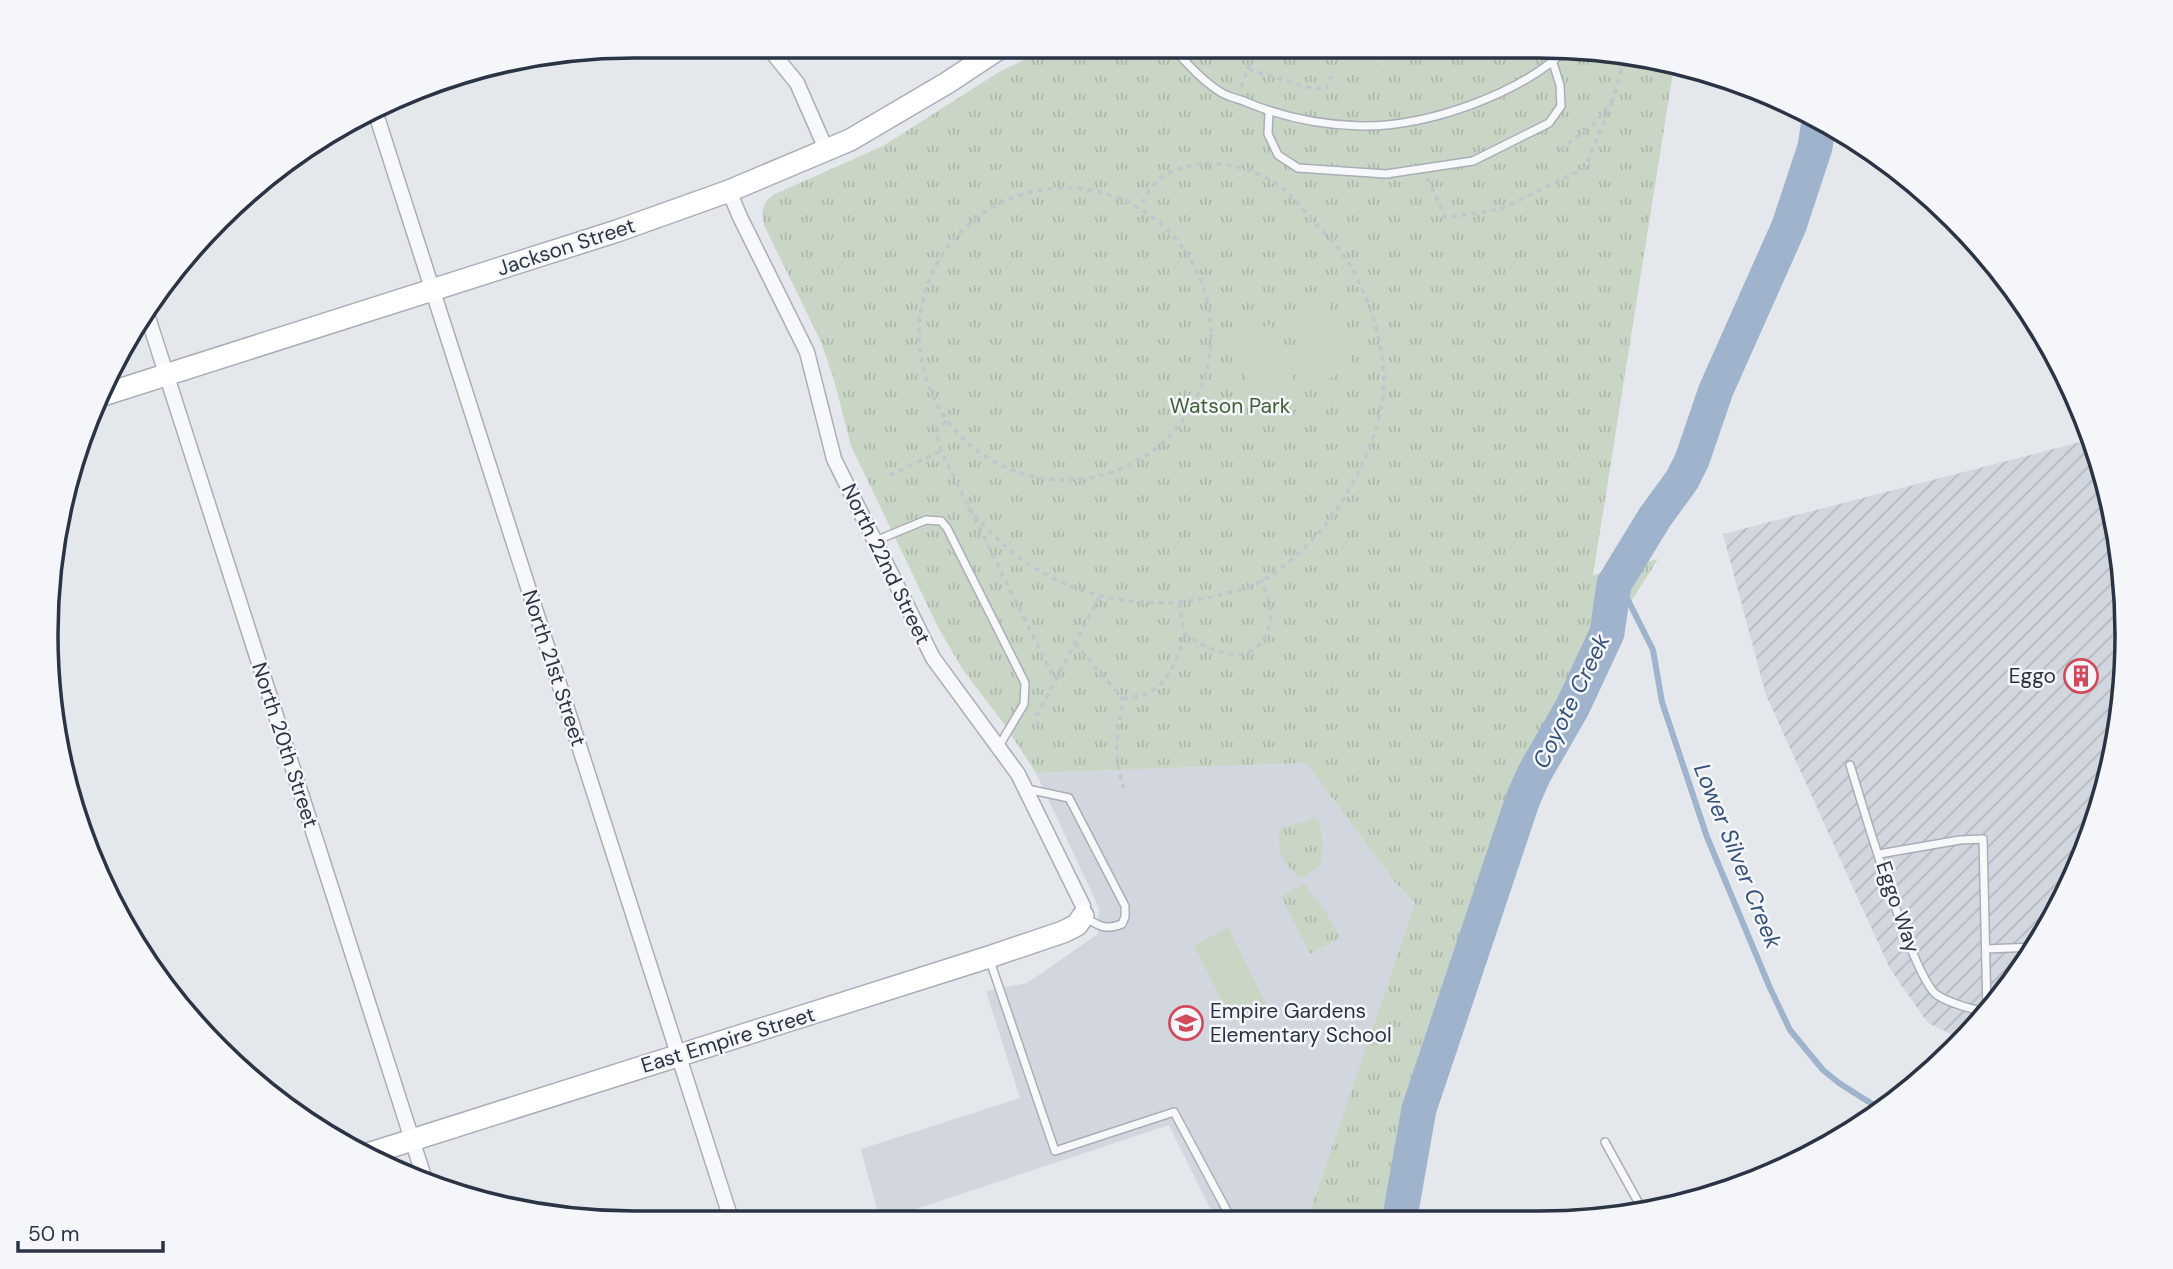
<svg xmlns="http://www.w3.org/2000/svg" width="2173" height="1269" viewBox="0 0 2173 1269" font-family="'DM Sans',sans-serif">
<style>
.built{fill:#d2d6de}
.industrial{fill:url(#industrial-furrows)}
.grass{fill:url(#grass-tufts)}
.pitch{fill:#c9d6c5}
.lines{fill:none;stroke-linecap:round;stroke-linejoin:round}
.stream{stroke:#9fb4cc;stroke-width:6}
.river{stroke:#9fb4cc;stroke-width:35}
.lane-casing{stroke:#a9aeb7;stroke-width:10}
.street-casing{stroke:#a9aeb7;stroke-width:17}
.secondary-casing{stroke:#a9aeb7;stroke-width:24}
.path{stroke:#c2c5cb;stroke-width:3.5;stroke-dasharray:5 5;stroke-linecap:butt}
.lane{stroke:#f7f8fa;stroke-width:7}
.street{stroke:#f7f8fa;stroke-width:14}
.secondary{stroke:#fff;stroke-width:21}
.labels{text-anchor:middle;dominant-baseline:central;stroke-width:5;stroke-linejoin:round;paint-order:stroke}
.street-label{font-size:21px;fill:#2b3445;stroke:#f4f6f9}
.park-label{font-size:21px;fill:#3f6138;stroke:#f4f6f9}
.poi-label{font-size:21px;fill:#2b3445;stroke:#f4f6f9;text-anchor:end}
.water-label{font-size:23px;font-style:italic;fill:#34527a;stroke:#f4f6f9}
.rim{fill:none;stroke:#2b3445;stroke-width:3.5}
</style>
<defs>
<pattern id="industrial-furrows" width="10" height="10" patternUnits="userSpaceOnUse" patternTransform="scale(1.75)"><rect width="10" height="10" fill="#d2d6de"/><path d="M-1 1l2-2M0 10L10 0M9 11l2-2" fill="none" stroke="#b4b8c0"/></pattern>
<pattern id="grass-tufts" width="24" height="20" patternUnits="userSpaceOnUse" patternTransform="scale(1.75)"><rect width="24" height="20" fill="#c9d6c5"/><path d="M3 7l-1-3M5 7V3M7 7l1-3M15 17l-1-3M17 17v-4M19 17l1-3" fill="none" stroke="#adb8ab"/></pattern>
</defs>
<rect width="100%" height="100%" fill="#e4e7ec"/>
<path class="built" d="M1306,763L1394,881L1415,905L1310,1211L1309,1222H1217L1169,1125L880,1221L861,1149L1020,1098L986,991L1027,983L1098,934L1099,908L1036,773Z"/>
<path class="industrial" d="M2092,439L2116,519L2127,634L2116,749L2083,860L2028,961L1964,1040L1928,1023L1890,969L1766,695L1723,534Z"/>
<g class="grass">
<path d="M1053,46L1577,47L1674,66L1593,575L1658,559L1604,644L1497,881L1410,1180L1402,1222H1309L1310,1211L1415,904L1394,881L1306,763L1036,773L1004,724L963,670L939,629L851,446L834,380L821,342L764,225C761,213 762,203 773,195L883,146L999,72Z"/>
<path d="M1312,818L1318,819C1324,835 1324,850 1320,866L1301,878C1281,862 1279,856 1279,830C1289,823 1301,825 1312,818Z"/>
<path d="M1304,884L1324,909L1341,938L1310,954L1281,896Z"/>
</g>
<g class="pitch">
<path d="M1354,46L1414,47L1365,70Z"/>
<path d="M1327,300L1354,368L1314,384L1287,315Z"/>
<path d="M1271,324L1299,395L1259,410L1232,339Z"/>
<path d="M1228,927L1267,1006L1233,1023L1194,946Z"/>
</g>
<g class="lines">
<path class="stream" d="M1614,584L1623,590L1653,650L1662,702L1707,837L1770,988L1790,1030L1823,1070L1839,1083L1880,1109"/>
<path class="river" d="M1399,1222L1419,1109L1523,799L1534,774L1572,708L1607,633L1614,584L1655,517L1682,480L1692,460L1716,390L1789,226L1815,147L1819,121"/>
<g class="lane-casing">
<g id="lane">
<path d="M1171,46C1186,62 1202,81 1222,93C1229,97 1239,99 1246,102C1282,117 1322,125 1360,126C1428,127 1521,94 1569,47"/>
<path d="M1269,112L1268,134L1278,155L1298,168L1386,174L1473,161L1549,123L1561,106L1560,85L1553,63"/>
<path d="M875,541L926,520L941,521L947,528L1025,683L1024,704L999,746"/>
<path d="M1850,765C1862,803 1912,977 1937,995C1948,1002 1974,1011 1987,1011L1983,839L1960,840L1879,854"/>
<path d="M1027,789L1069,798L1125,906V917L1122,924C1107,930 1100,927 1086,918"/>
<path d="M1986,949L2036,947"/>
<path d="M990,961L1055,1151L1174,1112L1233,1222"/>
<path d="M1605,1142L1642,1209"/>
</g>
</g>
<g class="street-casing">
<g id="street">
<path d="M767,46L797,83L826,149"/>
<path d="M376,114L732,1222"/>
<path d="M729,191L740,217L807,352L834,459L933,658L1018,774L1083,906V916"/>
<path d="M145,308L426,1183"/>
</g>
</g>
<g class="secondary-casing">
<g id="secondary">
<path d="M106,394L617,231L729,191L850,140L947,83L1003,46"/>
<path d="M368,1154L989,957L1063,932L1077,925L1083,916"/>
</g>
</g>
<g class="path">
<path d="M1248,69L1256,46"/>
<path d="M1241,87L1248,69L1307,87L1326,89L1330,78L1335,75"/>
<path d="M1560,150L1595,123L1614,97L1625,56"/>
<path d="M1427,178L1446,218L1501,209L1585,168L1614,97"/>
<circle cx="1065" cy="334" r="146"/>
<path d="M946,421L936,430L941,451L1055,680"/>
<path d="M890,475L941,451"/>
<path d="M968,508C983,524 999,542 1017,556C1073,598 1144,612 1212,597C1228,593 1247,589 1262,581C1293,563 1329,526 1346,495C1364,465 1378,432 1383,396C1388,351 1368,288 1341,252C1333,241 1322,231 1313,221C1305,212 1297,201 1288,193C1263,170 1223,159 1190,166C1164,172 1150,182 1141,207"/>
<path d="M1179,603L1184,633C1208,650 1248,670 1266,635C1269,628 1271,620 1271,613C1269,602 1265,591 1262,580"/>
<path d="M1075,643L1123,699C1118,732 1112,755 1124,788"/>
<path d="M1123,699C1130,697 1139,697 1146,694C1168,685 1180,655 1184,633"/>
<path d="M1038,726L1037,715L1100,596"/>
</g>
<use href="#lane" class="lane"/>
<use href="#street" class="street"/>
<use href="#secondary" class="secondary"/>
</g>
<defs>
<g id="building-ring" transform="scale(1.75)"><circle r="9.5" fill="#f4f6f9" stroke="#d1495b" stroke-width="1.5"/><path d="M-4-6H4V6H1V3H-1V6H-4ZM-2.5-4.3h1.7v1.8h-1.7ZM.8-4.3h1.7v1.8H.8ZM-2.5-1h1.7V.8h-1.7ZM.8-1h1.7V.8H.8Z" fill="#d1495b"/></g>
<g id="school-ring" transform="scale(1.75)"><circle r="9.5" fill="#f4f6f9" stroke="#d1495b" stroke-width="1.5"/><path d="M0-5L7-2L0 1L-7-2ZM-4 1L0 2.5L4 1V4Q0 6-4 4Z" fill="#d1495b"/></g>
</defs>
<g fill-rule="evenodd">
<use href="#building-ring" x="2081" y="676"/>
<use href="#school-ring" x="1186" y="1023"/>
</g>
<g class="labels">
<g class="street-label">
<text transform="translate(566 247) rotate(-18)">Jackson Street</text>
<text transform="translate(886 564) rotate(64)">North 22nd Street</text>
<text transform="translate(554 668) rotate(72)">North 21st Street</text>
<text transform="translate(285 745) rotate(72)">North 20th Street</text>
<text transform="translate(1898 907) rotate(71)">Eggo Way</text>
<text transform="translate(728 1040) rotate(-17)">East Empire Street</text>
</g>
<g class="park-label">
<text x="1230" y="406">Watson Park</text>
</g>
<g class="poi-label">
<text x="2056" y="676">Eggo</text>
<text x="1210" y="1011" text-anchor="start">Empire Gardens<tspan x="1210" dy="24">Elementary School</tspan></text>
</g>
<g class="water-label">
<text transform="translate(1571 701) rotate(-64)">Coyote Creek</text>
<text transform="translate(1738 856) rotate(68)">Lower Silver Creek</text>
</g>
</g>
<path d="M0 0H2173V1269H0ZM634 58H1539A576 576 0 0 1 2115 634V635A576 576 0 0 1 1539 1211H634A576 576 0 0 1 58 635V634A576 576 0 0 1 634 58Z" fill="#f4f6f9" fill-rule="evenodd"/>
<path class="rim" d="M634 58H1539A576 576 0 0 1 2115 634V635A576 576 0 0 1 1539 1211H634A576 576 0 0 1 58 635V634A576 576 0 0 1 634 58Z"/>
<path d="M18 1241v10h145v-10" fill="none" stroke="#2b3445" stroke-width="3.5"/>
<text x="28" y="1241" font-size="21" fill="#2b3445" stroke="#f4f6f9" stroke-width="5" paint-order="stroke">50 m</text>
</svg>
